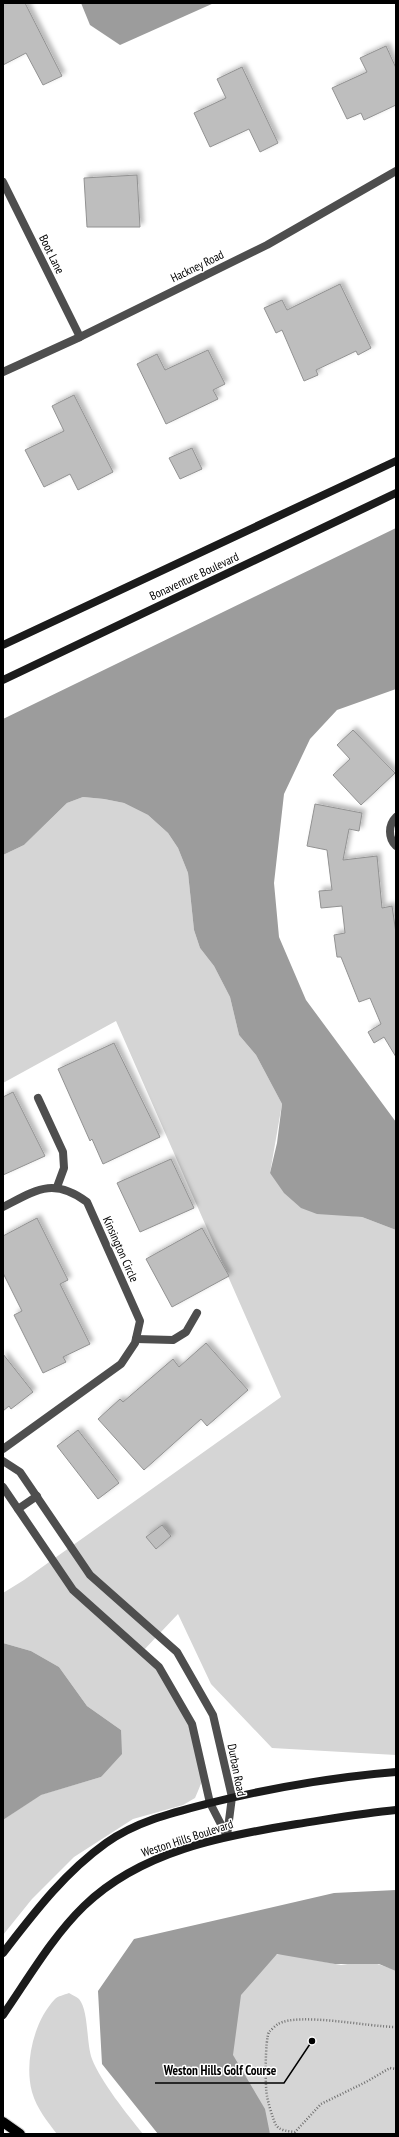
<svg xmlns="http://www.w3.org/2000/svg" width="399" height="2137" viewBox="0 0 399 2137" font-family="'PT Sans Narrow',sans-serif">
<style>
.green{fill:#d5d5d5}
.water{fill:#9c9c9c}
.building{fill:#bebebe;stroke:#929292;filter:url(#shadow)}
.lines{fill:none;stroke-linecap:round;stroke-linejoin:round}
.primary-casing{stroke:#dbdbdb;stroke-width:12}
.path{stroke:#707070;stroke-width:2.5;stroke-dasharray:1 2;stroke-linecap:butt}
.street{stroke:#4e4e4e;stroke-width:8}
.secondary{stroke:#1b1b1b;stroke-width:8}
.primary{stroke:#000;stroke-width:10}
.labels{text-anchor:middle;dominant-baseline:central;stroke-width:3;stroke-linejoin:round;paint-order:stroke}
.street-label{font-size:12px;fill:#000;stroke:#fff}
.leader{fill:none;stroke:#000;stroke-width:1.5}
.callout-dot{fill:#000;stroke:#fff;stroke-width:1.5}
.callout-label{font-size:13px;text-anchor:middle;font-weight:bold;fill:#000;stroke:#fff;stroke-width:3;stroke-linejoin:round;paint-order:stroke}
</style>
<defs>
<filter id="shadow"><feDropShadow dx="3.5" dy="-3.5" stdDeviation="2" flood-color="#0004"/></filter>
</defs>
<rect width="100%" height="100%" fill="#fff"/>
<g class="green">
<path d="M83,797L104,799L124,803L148,815L168,833L178,848L188,873L194,930L200,948L214,966L230,997L239,1035L256,1055L282,1104L270,1173L344,1215L362,1217L396,1230V1755L272,1748L211,1684L178,1614L142,1652L159,1667L192,1724L202,1781L198,1791L195,1798L183,1805L133,1819L74,1857L32,1899L3,1935V1820L40,1795L101,1777L121,1730L87,1706L59,1667L31,1651L3,1643V1593L24,1580L281,1397L116,1021L3,1083V855L24,845L67,803Z"/>
<path d="M283,1954L341,1965L368,1961L396,1970V2134H270L227,2048L234,2001L264,1955Z"/>
<path d="M69,1993C72,1995 77,1997 79,1999C89,2011 86,2043 92,2059C101,2082 127,2114 143,2134H57C47,2121 37,2109 32,2092C24,2063 34,2021 55,1999C58,1996 64,1995 69,1993Z"/>
</g>
<g class="water">
<path d="M81,3H214L120,45L90,25Z"/>
<path d="M396,528V689L337,710L310,739L284,794L274,883L279,937L306,1000L396,1122V1230L362,1217L317,1214L301,1208L284,1193L270,1173L277,1143L282,1104L256,1055L239,1035L230,997L214,966L200,948L194,930L188,873L178,848L168,833L148,815L124,803L104,799L83,797L67,803L24,845L3,855V719Z"/>
<path d="M3,1643L31,1651L59,1667L87,1706L121,1730L122,1754L101,1777L41,1795L3,1820Z"/>
<path d="M396,1890V1971L379,1964H335L277,1954L241,1995L233,2055L265,2109L270,2134H158L102,2064L98,1991L134,1939L334,1893Z"/>
</g>
<g class="building">
<path d="M3,3H25L62,76L43,85L26,53L3,65Z"/>
<path d="M386,46L396,68V105L364,120L361,113L347,119L332,88L367,72L360,58Z"/>
<path d="M242,67L278,143L260,152L249,129L210,147L194,113L226,98L217,79Z"/>
<path d="M137,175L140,227H87L84,178Z"/>
<path d="M340,284L371,348L358,355L356,351L316,370L318,375L304,381L282,330L276,333L264,308L282,300L287,310Z"/>
<path d="M208,350L225,384L213,390L218,399L166,424L137,364L157,354L165,370Z"/>
<path d="M74,395L113,472L78,490L70,474L44,487L25,450L64,431L52,406Z"/>
<path d="M192,448L202,469L180,479L169,458Z"/>
<path d="M353,730L395,773L361,805L333,775L350,759L337,745Z"/>
<path d="M315,804L362,813L359,831L349,829L343,860L377,856L382,908L392,906L396,933V1057L384,1037L374,1043L368,1032L381,1024L370,998L359,1002L341,957H337L334,935L345,933L342,906L321,908L319,891L332,890L327,850L307,846Z"/>
<path d="M114,1043L160,1137L103,1164L92,1139L90,1141L58,1069Z"/>
<path d="M13,1092L45,1156L3,1175V1097Z"/>
<path d="M171,1159L194,1208L140,1232L117,1183Z"/>
<path d="M37,1218L68,1280L60,1284L90,1344L63,1357L66,1362L43,1373L14,1315L22,1311L3,1273V1236Z"/>
<path d="M202,1228L229,1276L172,1307L146,1259Z"/>
<path d="M206,1343L248,1390L207,1426L201,1419L144,1470L98,1419L120,1399L123,1402L173,1359L179,1367Z"/>
<path d="M3,1354L33,1392L11,1409L9,1406L3,1411Z"/>
<path d="M78,1430L119,1483L98,1499L57,1446Z"/>
<path d="M162,1525L171,1536L156,1549L146,1537Z"/>
</g>
<g class="lines">
<g class="primary-casing">
<path id="primary" d="M3,2122L20,2134"/>
</g>
<path class="path" d="M396,2027C370,2027 298,2012 278,2024C276,2025 271,2030 269,2032C265,2039 265,2087 267,2096C268,2102 273,2120 276,2125C280,2131 288,2131 295,2132L321,2104L366,2082L390,2068L396,2069"/>
<g class="street">
<path d="M3,182L80,337"/>
<path d="M3,372L80,337L267,245L396,171"/>
<path d="M396,817C388,825 388,838 396,846"/>
<path d="M38,1098L63,1152L64,1168L57,1187"/>
<path d="M3,1207C36,1190 53,1177 87,1202L140,1321L135,1343L121,1364L3,1449"/>
<path d="M136,1339L173,1340L186,1332L197,1313"/>
<path d="M3,1461L20,1472L90,1575L177,1652L213,1715L232,1797L227,1836"/>
<path d="M3,1487L73,1590L159,1667L192,1724L210,1803L227,1836"/>
<path d="M18,1509L37,1496"/>
</g>
<g class="secondary">
<path d="M3,645L396,461"/>
<path d="M3,680L396,493"/>
<path d="M3,1953C34,1913 64,1873 106,1843C137,1821 175,1812 210,1803C271,1788 334,1777 396,1772"/>
<path d="M3,2015C28,1979 52,1937 84,1906C141,1851 222,1836 297,1824C330,1819 363,1813 396,1810"/>
</g>
<use href="#primary" class="primary"/>
</g>
<g class="labels">
<g class="street-label">
<text transform="translate(52 254) rotate(64)">Boot Lane</text>
<text transform="translate(197 266) rotate(-26)">Hackney Road</text>
<text transform="translate(194 576) rotate(-25)">Bonaventure Boulevard</text>
<text transform="translate(121 1249) rotate(66)">Kinsington Circle</text>
<text transform="translate(237 1770) rotate(79)">Durban Road</text>
<text transform="translate(187 1838) rotate(-18)">Weston Hills Boulevard</text>
</g>
</g>
<path class="leader" d="M312 2041L284 2083H155"/>
<circle class="callout-dot" cx="312" cy="2041" r="4"/>
<g class="callout-label">
<text x="220" y="2075">Weston Hills Golf Course</text>
</g>
<rect width="399" height="2137" fill="none" stroke="#000000" stroke-width="8"/>
</svg>
